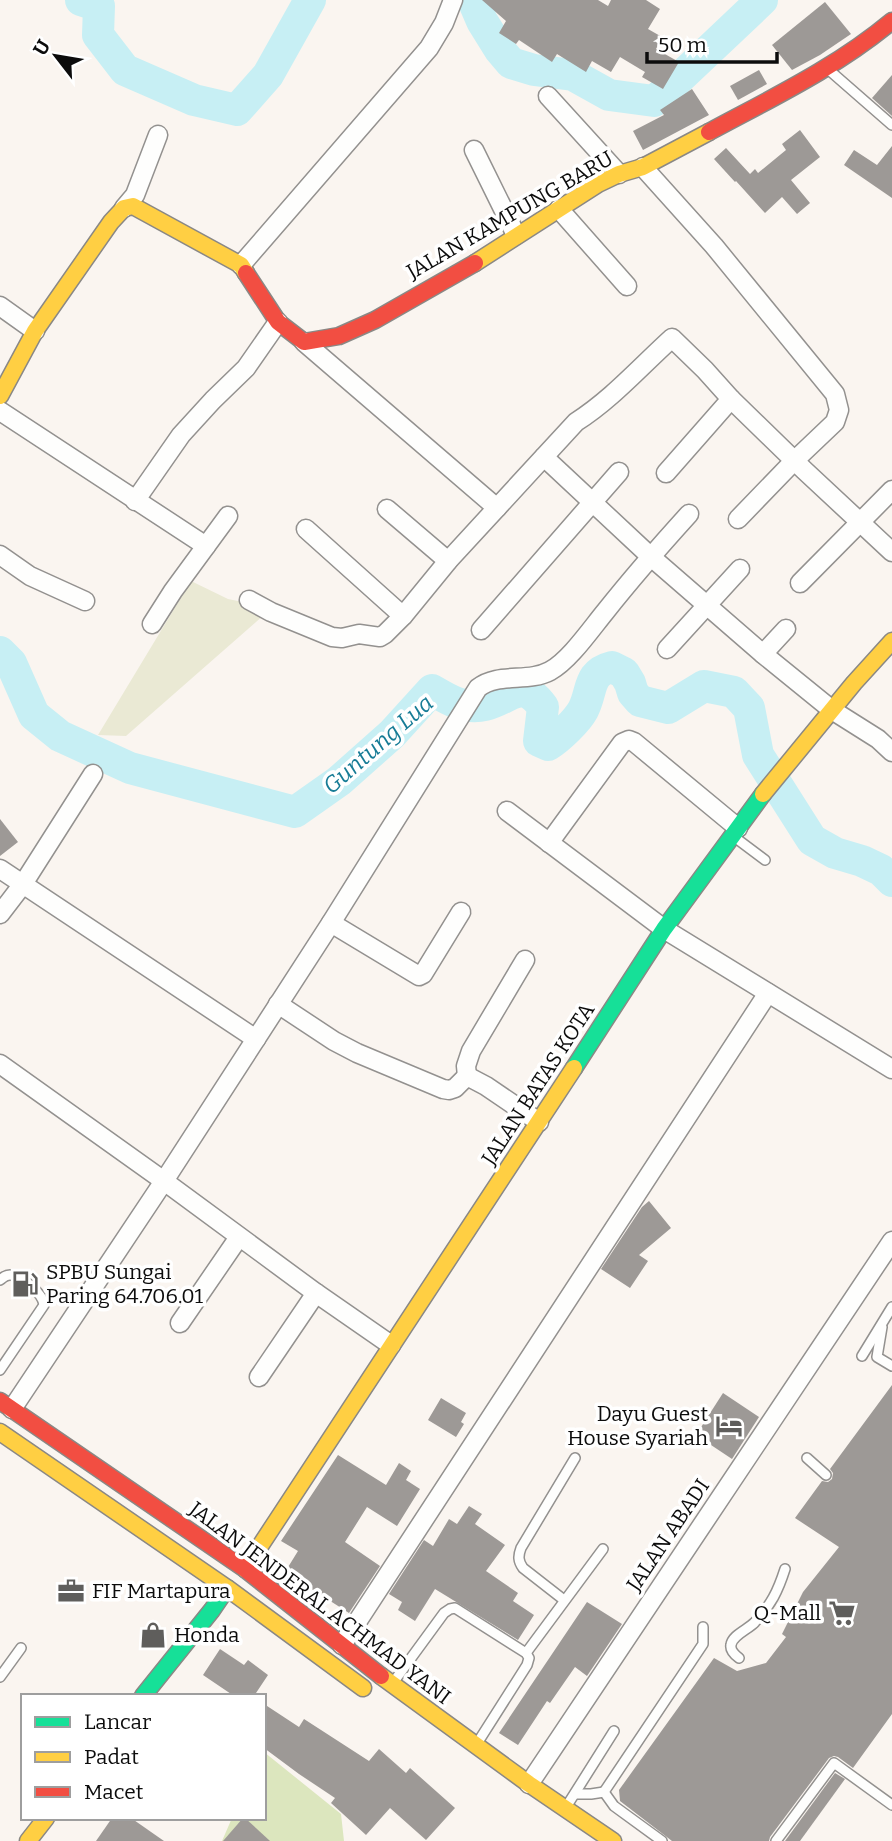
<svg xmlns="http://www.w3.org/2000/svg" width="892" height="1841" viewBox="0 0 892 1841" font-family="Bitter,serif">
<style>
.forest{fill:#dce6be}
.cemetery{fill:#eae9d4}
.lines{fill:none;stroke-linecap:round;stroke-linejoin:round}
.river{stroke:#c7eff4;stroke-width:32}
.building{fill:#9d9996}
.lane-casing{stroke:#93918f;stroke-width:12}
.street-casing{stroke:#93918f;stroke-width:21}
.fast-casing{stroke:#8a8885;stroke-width:19}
.slow-casing{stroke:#8a8885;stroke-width:19}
.jam-casing{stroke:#8a8885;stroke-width:19}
.lane{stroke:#fefefd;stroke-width:9}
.street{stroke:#fefefd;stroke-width:18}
.fast{stroke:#16e098;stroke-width:16}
.slow{stroke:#ffcf43;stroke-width:16}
.jam{stroke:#f24e42;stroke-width:16}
.labels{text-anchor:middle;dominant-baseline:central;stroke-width:7;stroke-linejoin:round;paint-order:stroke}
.street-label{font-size:21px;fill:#0c0c0c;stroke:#fff}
.poi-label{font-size:21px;fill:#0c0c0c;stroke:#fff;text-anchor:start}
.water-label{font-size:23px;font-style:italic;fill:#177c96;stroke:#fff}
</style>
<rect width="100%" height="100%" fill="#faf5f0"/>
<path class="forest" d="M264,1752L341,1814L344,1841H222L232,1818H264Z"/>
<path class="cemetery" d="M191,581L228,599L272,608L126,736L98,735Z"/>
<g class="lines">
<g class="river">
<path d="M81,0L99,6L98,35L125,70L194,100L237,110L268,75L310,0"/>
<path d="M473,0L482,21L500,50L511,63L534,70L573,75L609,95L654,101L669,88L762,0"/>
<path d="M0,652L11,663L34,715L60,736L130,768L295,812L339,781L392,734L432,690C449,700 465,710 485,705C510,699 522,677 543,707L539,741L548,745C559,738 577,721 583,710C593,691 587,673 612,667L624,673L630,683L633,693L640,701L668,708L704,686L734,692L749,708L758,755L812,840L835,853L862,861L881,870L892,881"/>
</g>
</g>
<g class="building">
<path d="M482,0H598L608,6L611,0H646L660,9L648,29L662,37L656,49L679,62L663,89L642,77L645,72L620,57L611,72L592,61L586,72L557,54L552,62L519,40L516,44L499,33L506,21Z"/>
<path d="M825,2L851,34L820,55L792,70L772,45Z"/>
<path d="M759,70L767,84L738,100L730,86Z"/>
<path d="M892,75V116L872,98Z"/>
<path d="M692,89L709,115L643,150L633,131L664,115L660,110Z"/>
<path d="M800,130L820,157L791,180L810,203L797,214L782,197L765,213L736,181L735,182L714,159L726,148L750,174L755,169L758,173L786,150L782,144Z"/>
<path d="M892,146V198L844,165L854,150L877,165Z"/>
<path d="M0,819L18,842L0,856Z"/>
<path d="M649,1201L671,1228L639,1255L648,1261L630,1288L601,1269L642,1207Z"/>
<path d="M892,1385V1714L853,1768L838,1757L834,1756L829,1758L770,1837L769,1841H672L620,1801L619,1790L714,1658L737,1671L766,1663L786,1637L782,1634L803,1592L839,1547L795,1518L822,1481L828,1482L832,1479L833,1473L830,1469Z"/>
<path d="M723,1393L759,1417L732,1459L696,1435Z"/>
<path d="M441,1398L466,1413L461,1422L464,1424L456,1437L428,1420Z"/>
<path d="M338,1455L386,1485L399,1463L411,1471L406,1480L420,1489L397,1526L367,1507L345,1542L380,1566L349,1613L285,1572L298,1551L281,1541Z"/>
<path d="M469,1506L482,1514L475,1524L505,1545L486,1571L518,1593L513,1601L534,1615L518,1640L435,1589L415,1621L398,1610L402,1602L389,1594L424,1540L433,1546L449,1519L457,1524Z"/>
<path d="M587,1602L622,1624L587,1676L575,1667L550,1703L547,1701L518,1745L499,1733Z"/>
<path d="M220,1649L244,1665L248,1660L268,1675L254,1696H234L203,1675Z"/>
<path d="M264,1704L299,1727L304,1719L369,1761L379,1749L406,1773L410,1768L455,1808L426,1840L390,1808L366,1835L331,1803L335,1798L299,1774L264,1748Z"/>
<path d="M835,1773L845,1779L800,1841H785Z"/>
<path d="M112,1818H131L164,1841H96Z"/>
<path d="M243,1818H245L270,1841H223Z"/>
</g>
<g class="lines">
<g class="lane-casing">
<g id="lane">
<path d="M829,70L892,125"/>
<path d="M733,836L765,860"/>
<path d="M0,1280C4,1277 5,1275 10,1275C22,1275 43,1294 44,1305L0,1370"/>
<path d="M882,1327L877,1357L892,1366"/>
<path d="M862,1356L892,1307"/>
<path d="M807,1458L826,1475"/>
<path d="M564,1600L523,1568C518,1561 518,1556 521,1548L575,1458"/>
<path d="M526,1653L603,1549"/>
<path d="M739,1658C735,1655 730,1650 731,1645C732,1635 749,1629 755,1622C771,1605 778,1591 785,1569"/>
<path d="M0,1677L21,1648"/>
<path d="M395,1680L444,1613L450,1609L455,1608L526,1653L529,1658L527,1665L478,1742"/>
<path d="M575,1794H591L604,1792"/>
<path d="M568,1804L614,1731"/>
<path d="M662,1841L614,1806L604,1792L703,1644V1627"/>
<path d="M776,1841L834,1763L892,1805"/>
</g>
</g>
<g class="street-casing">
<g id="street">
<path d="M548,96L619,174"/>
<path d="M474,150L516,235"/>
<path d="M643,167L714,246L835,394L839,410L835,422L794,461L738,519"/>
<path d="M124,208L135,195L158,135"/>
<path d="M559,209L627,286"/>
<path d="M241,265L429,48L444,23L453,0"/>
<path d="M0,306L35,331"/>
<path d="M304,342L497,508"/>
<path d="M731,399L804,470L892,552"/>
<path d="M0,411L206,546"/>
<path d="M544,457L650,556L763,654L832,710L878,739L892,752"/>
<path d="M135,501L181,435L213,400L246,368L278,322"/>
<path d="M387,509L448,561"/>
<path d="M306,529L403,616"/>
<path d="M0,555L30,576L85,601"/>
<path d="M800,583L892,490"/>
<path d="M249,600L271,612L332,637L342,638L359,634L380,637L385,634L403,616L448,561L576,422C612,399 640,367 672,338L705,370L731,399L666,473"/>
<path d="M152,624L173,591L228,516"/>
<path d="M481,630L619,472"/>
<path d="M667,649L740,569"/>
<path d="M763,654L786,629"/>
<path d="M507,811L664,929L892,1069"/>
<path d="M549,843L622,743L629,740L634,742L738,828"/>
<path d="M0,869L256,1039"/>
<path d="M0,914L23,884L93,774"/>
<path d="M331,923L419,976L423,974L461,912"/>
<path d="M278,1004L334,1041L357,1053L443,1089L449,1090L455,1088L467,1076L486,1086L539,1122"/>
<path d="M0,1064L164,1181L316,1293L391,1345"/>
<path d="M467,1076L466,1066L471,1051L525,960"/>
<path d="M180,1323L239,1237"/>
<path d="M259,1377L316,1293"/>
<path d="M12,1409L164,1181L331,923L478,688C498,672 528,683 550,671C569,661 591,629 605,612C632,578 660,546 689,514"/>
<path d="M342,1645L768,993"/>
<path d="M529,1784L892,1241"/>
</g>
</g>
<g class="fast-casing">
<g id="fast">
<path d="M574,1068L664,929L763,794"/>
<path d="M143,1696L212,1610L227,1588"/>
</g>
</g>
<g class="slow-casing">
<g id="slow">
<path d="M475,263L598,184L619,174L643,167L709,132"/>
<path d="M0,396L35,331L111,222L124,208L133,206L241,265L246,273"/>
<path d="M763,794L854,683L892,641"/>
<path d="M0,1432L227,1588L363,1688"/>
<path d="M245,1569L574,1068"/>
<path d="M381,1676L529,1784L613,1841"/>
<path d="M28,1841L46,1818"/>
</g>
</g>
<g class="jam-casing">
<g id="jam">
<path d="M709,132C772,98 837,67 892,21"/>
<path d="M246,273L278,322L304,342L339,336L375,320L475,263"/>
<path d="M0,1401L245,1569L381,1676"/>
</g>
</g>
<use href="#lane" class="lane"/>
<use href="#street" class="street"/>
<use href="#fast" class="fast"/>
<use href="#slow" class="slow"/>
<use href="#jam" class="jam"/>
</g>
<defs>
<g id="fuel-bare" transform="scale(2.1)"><path d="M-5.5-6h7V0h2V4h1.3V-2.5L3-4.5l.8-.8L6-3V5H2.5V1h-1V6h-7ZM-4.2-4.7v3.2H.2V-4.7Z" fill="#5f5e5c" stroke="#fff" stroke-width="2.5" paint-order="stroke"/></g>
<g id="hotel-bare" transform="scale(2.1)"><path d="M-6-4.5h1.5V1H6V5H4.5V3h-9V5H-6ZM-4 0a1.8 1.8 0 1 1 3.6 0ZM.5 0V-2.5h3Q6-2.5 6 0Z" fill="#5f5e5c" stroke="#fff" stroke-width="2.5" paint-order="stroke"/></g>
<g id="office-bare" transform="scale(2.1)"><path d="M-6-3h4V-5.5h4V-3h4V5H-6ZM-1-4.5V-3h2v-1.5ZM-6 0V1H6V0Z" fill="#5f5e5c" stroke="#fff" stroke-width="2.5" paint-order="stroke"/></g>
<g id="supermarket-bare" transform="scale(2.1)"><path d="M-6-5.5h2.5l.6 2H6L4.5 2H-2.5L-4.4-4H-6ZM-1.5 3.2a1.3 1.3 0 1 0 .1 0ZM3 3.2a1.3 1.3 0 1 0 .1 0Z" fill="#5f5e5c" stroke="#fff" stroke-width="2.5" paint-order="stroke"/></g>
<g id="shop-bare" transform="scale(2.1)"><path d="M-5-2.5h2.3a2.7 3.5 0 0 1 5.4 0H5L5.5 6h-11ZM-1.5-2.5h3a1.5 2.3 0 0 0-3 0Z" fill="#5f5e5c" stroke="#fff" stroke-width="2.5" paint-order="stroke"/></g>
</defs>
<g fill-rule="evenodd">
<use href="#fuel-bare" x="25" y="1284"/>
<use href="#hotel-bare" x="729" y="1426"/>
<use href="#office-bare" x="71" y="1591"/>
<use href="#supermarket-bare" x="842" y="1613"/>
<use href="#shop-bare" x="153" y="1635"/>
</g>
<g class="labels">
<g class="street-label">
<text transform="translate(510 215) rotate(-30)">JALAN KAMPUNG BARU</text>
<text transform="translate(538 1084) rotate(-57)">JALAN BATAS KOTA</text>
<text transform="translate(668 1535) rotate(-56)">JALAN ABADI</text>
<text transform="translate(320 1603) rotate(37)">JALAN JENDERAL ACHMAD YANI</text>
</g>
<g class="poi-label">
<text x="46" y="1272">SPBU Sungai<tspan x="46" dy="24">Paring 64.706.01</tspan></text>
<text x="708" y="1414" text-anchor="end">Dayu Guest<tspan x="708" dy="24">House Syariah</tspan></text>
<text x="92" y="1591">FIF Martapura</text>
<text x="821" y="1613" text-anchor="end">Q-Mall</text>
<text x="174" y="1635">Honda</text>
</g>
<g class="water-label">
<text transform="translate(378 744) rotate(-41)">Guntung Lua</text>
</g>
</g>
<rect x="21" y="1694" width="245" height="126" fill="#ffffff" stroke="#9e9e9e" stroke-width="2"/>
<rect x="35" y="1717" width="35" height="10" fill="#16e098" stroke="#9e9e9e" stroke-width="2"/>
<text x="84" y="1729" font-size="21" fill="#0c0c0c">Lancar</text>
<rect x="35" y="1752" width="35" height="10" fill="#ffcf43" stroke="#9e9e9e" stroke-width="2"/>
<text x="84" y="1764" font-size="21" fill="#0c0c0c">Padat</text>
<rect x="35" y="1787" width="35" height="10" fill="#f24e42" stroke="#9e9e9e" stroke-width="2"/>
<text x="84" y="1799" font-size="21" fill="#0c0c0c">Macet</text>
<g transform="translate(56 56) rotate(301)" stroke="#ffffff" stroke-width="5" paint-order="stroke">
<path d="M0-5L12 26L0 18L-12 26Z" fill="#0c0c0c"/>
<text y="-10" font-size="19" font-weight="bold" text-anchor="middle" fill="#0c0c0c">U</text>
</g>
<path d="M647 52v10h130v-10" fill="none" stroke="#0c0c0c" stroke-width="3.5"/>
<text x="658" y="52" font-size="21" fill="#0c0c0c" stroke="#ffffff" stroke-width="5" paint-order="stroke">50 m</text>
</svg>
